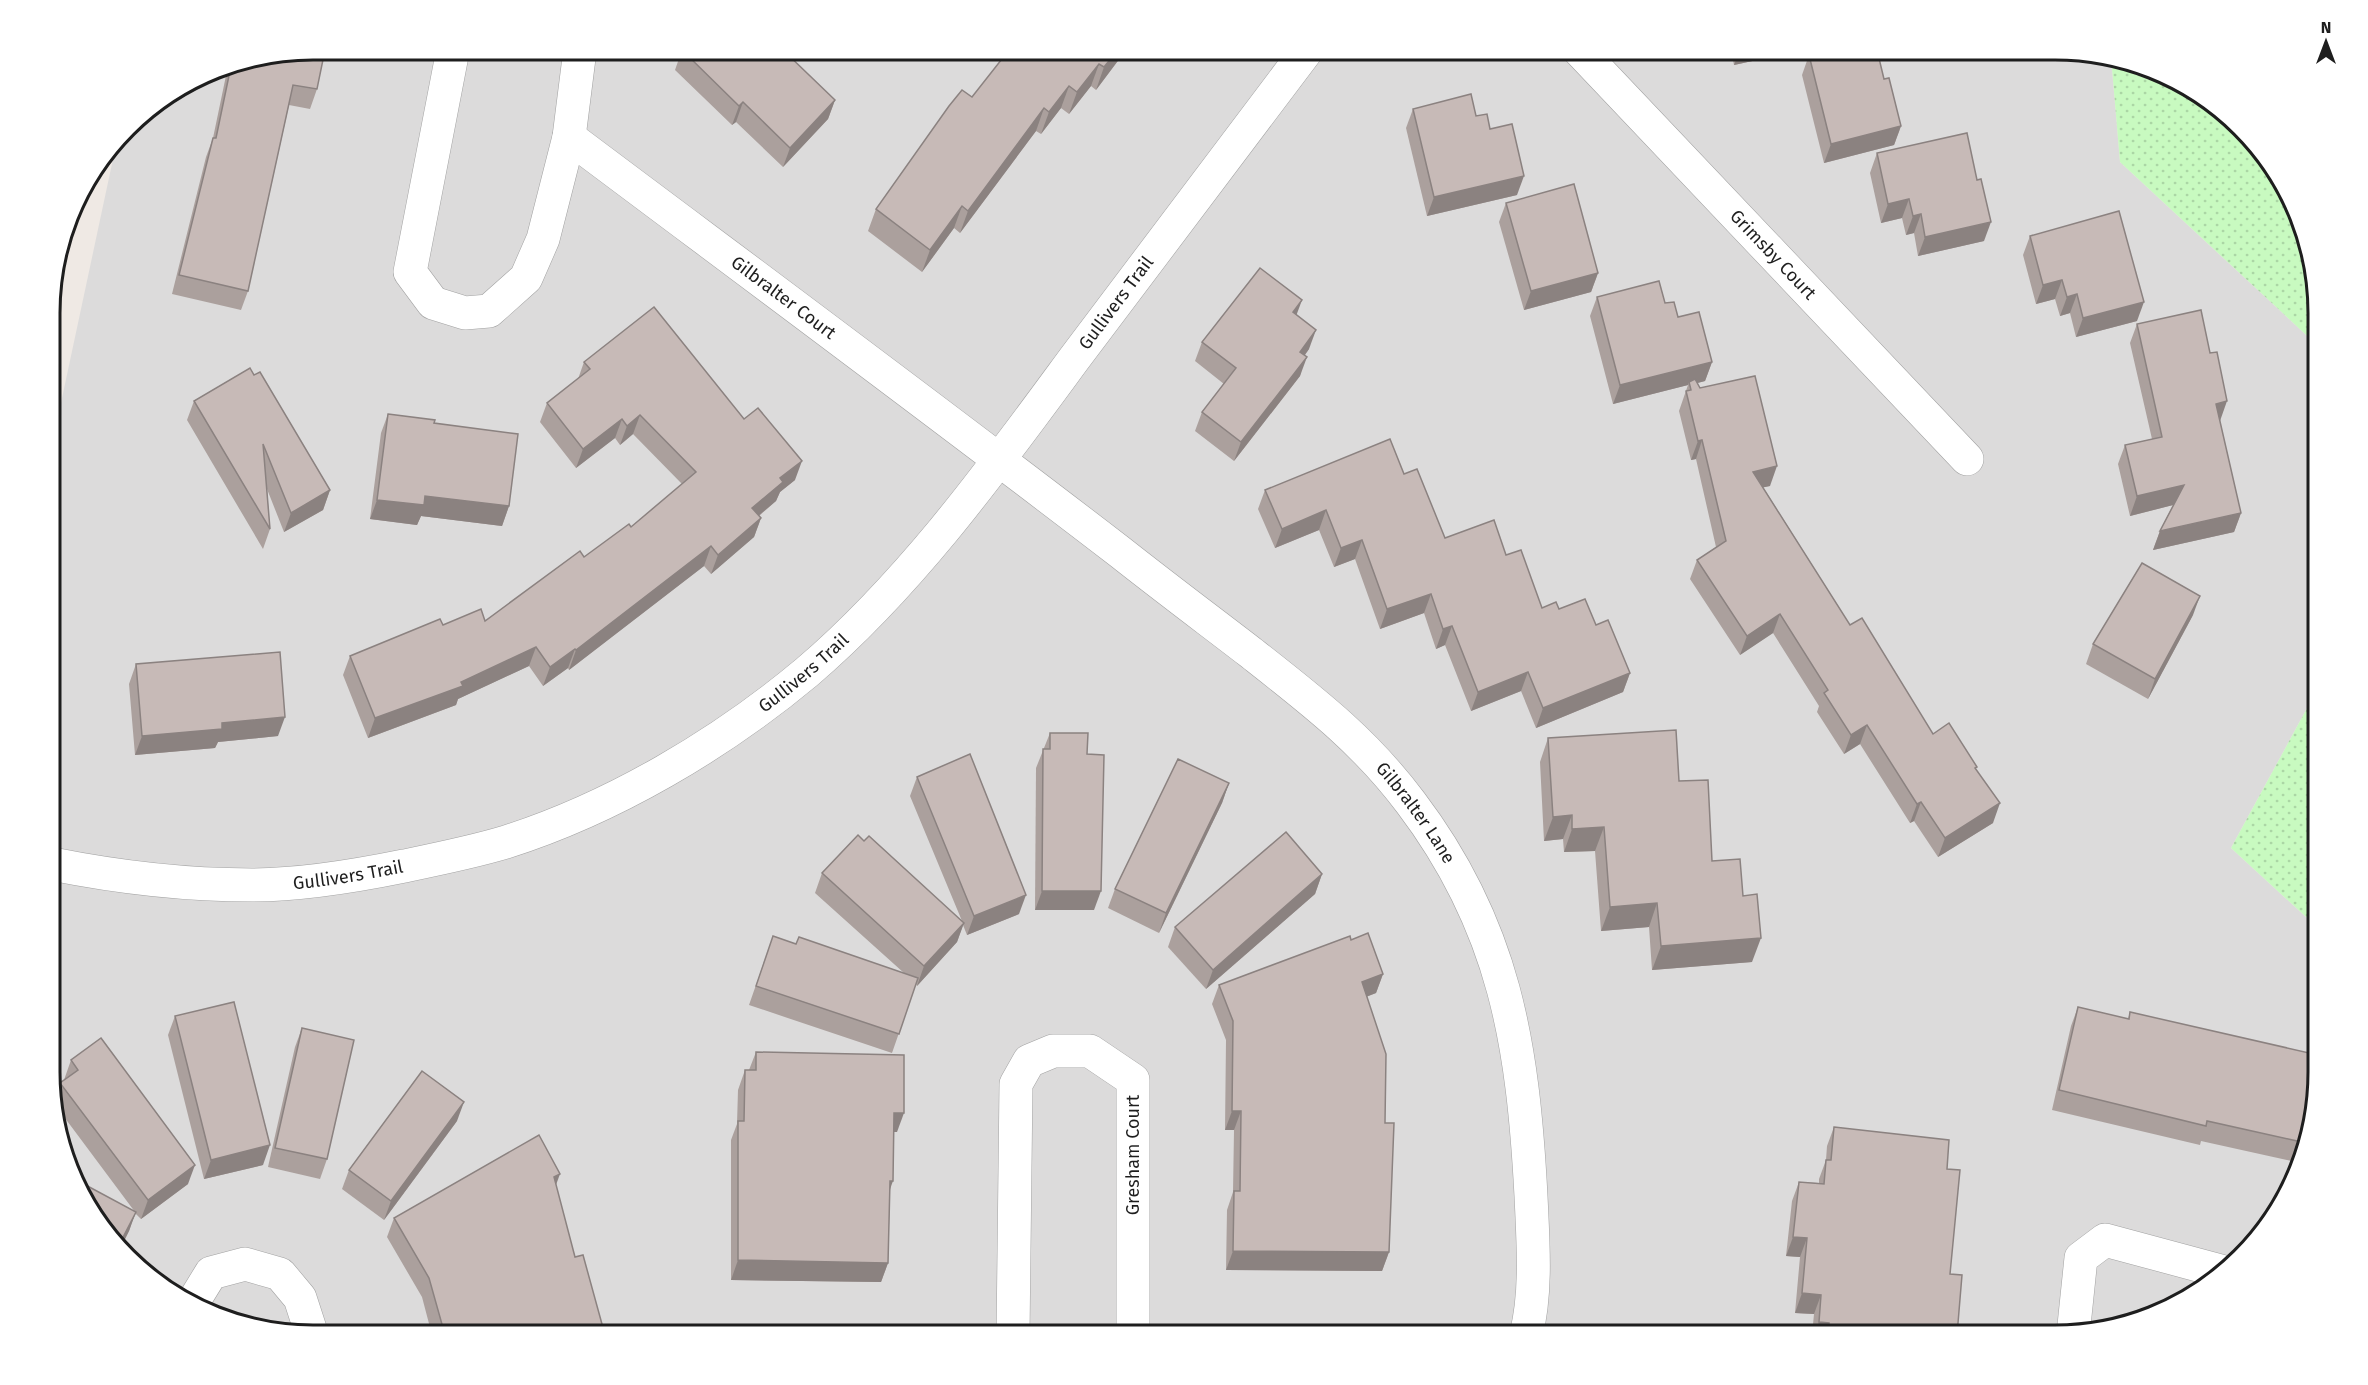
<svg xmlns="http://www.w3.org/2000/svg" width="2368" height="1385" viewBox="0 0 2368 1385" font-family="'Fira Sans',sans-serif">
<style>
.residential{fill:#dcdbdb}
.park{fill:url(#park-dots)}
.lines{fill:none;stroke-linecap:round;stroke-linejoin:round}
.minor-casing{stroke:#a2a2a2;stroke-width:34}
.minor{stroke:#fff;stroke-width:33}
.wall{fill:#aba09d}
.shaded-wall{fill:#8b8280}
.building{fill:#c7bab7;stroke:#8b8280;stroke-width:1.5}
.labels{text-anchor:middle;dominant-baseline:central;stroke-width:6;stroke-linejoin:round;paint-order:stroke}
.street-label{font-size:18px;fill:#1e1e1e;stroke:#fff}
.rim{fill:none;stroke:#1e1e1e;stroke-width:3}
</style>
<defs>
<pattern id="park-dots" width="8" height="8" patternUnits="userSpaceOnUse" patternTransform="scale(1.5)"><rect width="8" height="8" fill="#c8fac0"/><path d="M2 2h.1M6 6h.1" fill="none" stroke="#abd6a5" stroke-width="1.8" stroke-linecap="round"/></pattern>
</defs>
<rect width="100%" height="100%" fill="#efe9e4"/>
<path class="residential" d="M313,50H2055L2111,57L2120,162L2318,346V688L2231,848L2318,928V1089L2283,1204L2241,1259L2187,1300L2072,1335H313L244,1326L181,1300L94,1218L52,1106V445L116,145L139,115L212,69Z"/>
<g class="park">
<path d="M2111,57L2124,59L2187,85L2274,167L2305,229L2318,295V346L2120,162Z"/>
<path d="M2318,688V928L2231,848Z"/>
</g>
<g class="lines">
<g class="minor-casing">
<g id="minor">
<path d="M453,50L410,272L433,303L465,313L489,311L526,278L543,239L569,137L580,50"/>
<path id="s1" d="M1579,50L1967,459"/>
<path id="s2" d="M569,137C753,275 938,412 1120,552C1163,586 1207,619 1250,652C1311,700 1364,740 1411,803C1505,927 1523,1045 1531,1196C1533,1241 1537,1292 1526,1335"/>
<path id="s3" d="M52,864C117,877 185,885 252,885C303,885 355,876 404,866C438,859 473,852 506,842C613,808 721,744 807,672C911,583 993,469 1074,359C1151,256 1229,153 1307,50"/>
<path d="M192,1304L211,1273L245,1264L280,1274L300,1298L312,1335"/>
<path d="M1013,1335L1016,1084L1029,1061L1053,1051H1090L1133,1080V1335"/>
<path d="M2073,1335L2081,1258L2105,1240L2224,1272"/>
</g>
</g>
<use href="#minor" class="minor"/>
</g>
<g class="wall">
<path d="M313,50L317,89L310,109L289,105L248,291L241,310L172,294L206,157L213,138L228,66Z"/>
<path d="M682,50L835,100L828,119L783,167L736,122L732,125L675,70Z"/>
<path d="M1126,50L1096,90L1091,86L1069,114L1061,108L1041,134L1036,131L960,233L954,228L922,272L868,231L876,209L972,97Z"/>
<path d="M1731,50H1803L1734,65Z"/>
<path d="M1809,55L1884,79L1901,126L1894,145L1824,163L1802,75Z"/>
<path d="M1413,109L1476,116L1517,195L1427,216L1406,128Z"/>
<path d="M1877,153L1984,241L1918,256L1914,233L1906,235L1902,218L1881,223L1870,173Z"/>
<path d="M1506,203L1598,273L1591,292L1524,310L1499,222Z"/>
<path d="M2030,236L2137,321L2076,337L2070,313L2060,316L2055,299L2036,304L2023,255Z"/>
<path d="M1597,297L1665,303L1678,317L1712,362L1705,381L1697,383L1770,486L1763,487L1850,625L1933,734L1976,770L1993,823L1938,857L1914,821L1910,823L1860,744L1844,754L1817,712L1819,706L1773,633L1740,655L1690,579L1697,560L1716,547L1696,459L1691,460L1679,411L1688,385L1613,404L1590,316Z"/>
<path d="M1297,315L1309,349L1305,355L1300,376L1234,461L1195,431L1202,412L1224,384L1195,361L1202,342Z"/>
<path d="M2137,324L2220,421L2241,513L2234,532L2153,550L2160,531L2173,505L2130,516L2118,464L2125,445L2152,439L2130,343Z"/>
<path d="M584,362L744,419L795,480L780,492L776,501L759,516L761,518L754,537L711,574L704,566L569,670L568,668L543,686L529,666L458,699L456,705L368,738L343,675L350,656L443,625L485,621L631,527L682,484L633,434L620,445L615,438L576,468L540,422L547,403L578,379Z"/>
<path d="M250,368L330,490L323,510L284,532L267,489L270,529L263,549L187,420L194,401Z"/>
<path d="M388,414L434,423L509,506L502,526L421,516L417,525L370,519L381,433Z"/>
<path d="M1404,474L1445,538L1506,555L1542,608L1559,609L1596,625L1630,673L1623,692L1536,728L1521,691L1471,711L1445,645L1436,649L1424,613L1380,629L1355,559L1334,567L1319,530L1275,548L1258,509L1265,490Z"/>
<path d="M2193,615L2148,699L2086,664L2093,644Z"/>
<path d="M136,664L278,736L218,742L215,748L135,755L129,684Z"/>
<path d="M1050,733L1087,754L1094,910H1035L1036,768Z"/>
<path d="M1548,738L1679,781L1712,861L1743,896L1752,962L1652,970L1649,927L1601,931L1595,851L1564,852L1563,839L1544,841L1540,762Z"/>
<path d="M917,777L1019,914L967,935L963,925L957,942L917,986L916,984L892,1053L749,1005L773,936L796,944L904,973L815,893L822,873L864,841L962,921L910,796Z"/>
<path d="M1229,783L1222,803L1159,933L1108,908L1115,889Z"/>
<path d="M1322,874L1315,894L1206,989L1168,947L1175,927Z"/>
<path d="M1351,940L1383,974L1376,993L1366,997L1385,1123L1389,1252L1382,1271L1226,1270L1227,1210L1233,1192L1234,1130H1225L1226,1040L1212,1004L1219,985Z"/>
<path d="M2078,1007L2128,1019L2130,1012L2318,1089L2296,1162L2201,1141L2200,1145L2052,1110L2071,1026Z"/>
<path d="M175,1016L263,1165L204,1179L168,1035Z"/>
<path d="M302,1028L327,1159L320,1179L268,1167L295,1047Z"/>
<path d="M756,1052L897,1132H894L890,1191L888,1263L881,1282L731,1280V1140L737,1124L738,1090L745,1070H749Z"/>
<path d="M71,1060L188,1184L141,1219L135,1213L129,1231L122,1245L94,1218L135,1212L53,1102L60,1083L64,1080Z"/>
<path d="M457,1121L384,1220L342,1189L349,1170Z"/>
<path d="M1834,1127L1947,1169L1950,1274L1957,1335H1812L1814,1314L1795,1313L1800,1257L1786,1256L1792,1201L1799,1182L1819,1183V1179L1826,1160L1827,1146Z"/>
<path d="M556,1185L575,1257L605,1335H432L422,1297L387,1237L394,1218Z"/>
</g>
<g class="shaded-wall">
<path d="M1118,50H1126L1096,90L1104,67Z"/>
<path d="M1740,50H1803L1734,65Z"/>
<path d="M1099,64L1091,86L1069,114L1077,92Z"/>
<path d="M1069,86L1061,108L1041,134L1049,112Z"/>
<path d="M835,100L828,119L783,167L790,148Z"/>
<path d="M743,102L736,122L732,125L739,106Z"/>
<path d="M1044,108L1036,131L960,233L968,211Z"/>
<path d="M1901,126L1894,145L1824,163L1831,144Z"/>
<path d="M1524,176L1517,195L1427,216L1434,197Z"/>
<path d="M1909,199L1902,218L1881,223L1888,204Z"/>
<path d="M962,206L954,228L922,272L930,250Z"/>
<path d="M1921,214L1914,233L1906,235L1913,216Z"/>
<path d="M1991,222L1984,241L1918,256L1925,237Z"/>
<path d="M1598,273L1591,292L1524,310L1531,291Z"/>
<path d="M2062,280L2055,299L2036,304L2043,285Z"/>
<path d="M2077,294L2070,313L2060,316L2067,297Z"/>
<path d="M1302,300L1295,319L1293,312Z"/>
<path d="M2144,302L2137,321L2076,337L2083,318Z"/>
<path d="M1316,330L1309,349L1293,371L1300,352Z"/>
<path d="M1307,357L1300,376L1234,461L1241,442Z"/>
<path d="M1712,362L1705,381L1690,385L1689,382L1688,385L1613,404L1620,385Z"/>
<path d="M2227,401L2220,421L2209,423L2216,404Z"/>
<path d="M640,415L633,434L620,445L627,426Z"/>
<path d="M622,419L615,438L576,468L583,449Z"/>
<path d="M1702,440L1696,459L1691,460L1698,441Z"/>
<path d="M802,461L795,480L780,492L776,501L745,527L752,508L780,478Z"/>
<path d="M1777,466L1770,486L1746,491L1753,472Z"/>
<path d="M2184,485L2177,504L2130,516L2137,496Z"/>
<path d="M330,490L323,510L284,532L291,513Z"/>
<path d="M425,496L509,506L502,526L421,516L417,525L370,519L377,500Z"/>
<path d="M1326,510L1319,530L1275,548L1282,529Z"/>
<path d="M2241,513L2234,532L2153,550L2160,531Z"/>
<path d="M761,518L754,537L711,574L718,555Z"/>
<path d="M1362,540L1355,559L1334,567L1341,548Z"/>
<path d="M711,546L704,566L569,670L576,650Z"/>
<path d="M1431,594L1424,613L1380,629L1387,609Z"/>
<path d="M2200,596L2193,615L2148,699L2155,679Z"/>
<path d="M1780,614L1773,633L1740,655L1747,636Z"/>
<path d="M1452,626L1445,645L1436,649L1443,629Z"/>
<path d="M536,647L529,666L458,699L456,705L368,738L375,718L461,682Z"/>
<path d="M575,649L568,668L543,686L550,667Z"/>
<path d="M1528,672L1521,691L1471,711L1478,692Z"/>
<path d="M1630,673L1623,692L1536,728L1543,708Z"/>
<path d="M285,717L278,736L218,742L215,748L135,755L142,736L222,723Z"/>
<path d="M1867,725L1860,744L1844,754L1851,735Z"/>
<path d="M1229,783L1222,803L1159,933L1166,913Z"/>
<path d="M1921,802L1914,821L1910,823L1917,804Z"/>
<path d="M2000,803L1993,823L1938,857L1945,838Z"/>
<path d="M1572,815L1563,839L1544,841L1553,817Z"/>
<path d="M1604,827L1595,851L1564,852L1572,829Z"/>
<path d="M1322,874L1315,894L1206,989L1213,970Z"/>
<path d="M1042,891H1101L1094,910H1035Z"/>
<path d="M1026,895L1019,914L967,935L974,916Z"/>
<path d="M1657,903L1649,927L1601,931L1610,907Z"/>
<path d="M964,923L957,942L917,986L924,966Z"/>
<path d="M1761,938L1752,962L1652,970L1661,946Z"/>
<path d="M1383,974L1376,993L1355,1001L1362,982Z"/>
<path d="M464,1102L457,1121L384,1220L391,1201Z"/>
<path d="M1232,1111H1241L1234,1130H1225Z"/>
<path d="M894,1113H904L897,1132H887Z"/>
<path d="M270,1145L263,1165L204,1179L211,1160Z"/>
<path d="M195,1165L188,1184L141,1219L148,1200Z"/>
<path d="M560,1174L553,1193L554,1177Z"/>
<path d="M890,1181H893L886,1200Z"/>
<path d="M136,1212L129,1231L122,1245L120,1243Z"/>
<path d="M1793,1237L1807,1238L1800,1257L1786,1256Z"/>
<path d="M1233,1251L1389,1252L1382,1271L1226,1270Z"/>
<path d="M738,1260L888,1263L881,1282L731,1280Z"/>
<path d="M1802,1293L1821,1295L1814,1314L1795,1313Z"/>
<path d="M1819,1322L1829,1323L1825,1335H1814Z"/>
</g>
<g class="building">
<path d="M313,50H325L317,89L293,85L248,291L179,275L213,138H216L231,66Z"/>
<path d="M682,50H783L835,100L790,148L743,102L739,106Z"/>
<path d="M1009,50H1118L1104,67L1099,64L1077,92L1069,86L1049,112L1044,108L968,211L962,206L930,250L876,209L949,106L962,90L972,97Z"/>
<path d="M1834,50H1877L1884,79L1889,78L1901,126L1831,144L1809,55Z"/>
<path d="M1471,94L1476,116L1487,114L1490,129L1512,124L1524,176L1434,197L1413,109Z"/>
<path d="M1967,133L1977,180L1981,179L1991,222L1925,237L1921,214L1913,216L1909,199L1888,204L1877,153Z"/>
<path d="M1574,184L1598,273L1531,291L1506,203Z"/>
<path d="M2119,211L2144,302L2083,318L2077,294L2067,297L2062,280L2043,285L2030,236Z"/>
<path d="M1260,268L1302,300L1293,312L1316,330L1300,352L1307,357L1241,442L1202,412L1236,368L1202,342Z"/>
<path d="M1659,281L1665,303L1674,302L1678,317L1699,312L1712,362L1620,385L1597,297Z"/>
<path d="M654,307L744,419L758,408L802,461L780,478L783,482L752,508L761,518L718,555L711,546L576,650L575,649L550,667L536,647L461,682L463,686L375,718L350,656L440,619L443,625L481,609L485,621L580,551L584,557L629,524L631,527L696,472L640,415L627,426L622,419L583,449L547,403L590,369L584,362Z"/>
<path d="M2201,310L2210,353L2217,352L2227,401L2216,404L2241,513L2160,531L2184,485L2137,496L2125,445L2162,437L2137,324Z"/>
<path d="M250,368L254,375L260,372L330,490L291,513L263,444L270,529L194,401Z"/>
<path d="M1755,376L1777,466L1753,472L1850,625L1862,618L1933,734L1949,723L1977,767L1975,768L2000,803L1945,838L1921,802L1917,804L1867,725L1851,735L1824,693L1828,690L1780,614L1747,636L1697,560L1726,541L1702,440L1698,441L1686,391L1691,390L1689,382L1695,379L1700,388Z"/>
<path d="M388,414L435,420L434,423L518,434L509,506L425,496L424,505L377,500Z"/>
<path d="M1390,439L1404,474L1417,469L1445,538L1494,520L1506,555L1521,550L1542,608L1556,602L1559,609L1585,599L1596,625L1608,620L1630,673L1543,708L1528,672L1478,692L1452,626L1443,629L1431,594L1387,609L1362,540L1341,548L1326,510L1282,529L1265,490Z"/>
<path d="M2142,563L2200,596L2155,679L2093,644Z"/>
<path d="M280,652L285,717L222,723V729L142,736L136,664Z"/>
<path d="M1676,730L1679,781L1708,780L1712,861L1740,859L1743,896L1757,894L1761,938L1661,946L1657,903L1610,907L1604,827L1572,829V815L1553,817L1548,738Z"/>
<path d="M1050,733H1088L1087,754L1104,755L1101,891H1042L1043,749H1050Z"/>
<path d="M970,754L1026,895L974,916L917,777Z"/>
<path d="M1178,759L1229,783L1166,913L1115,889Z"/>
<path d="M1286,832L1322,874L1213,970L1175,927Z"/>
<path d="M858,835L864,841L869,836L964,923L924,966L822,873Z"/>
<path d="M1368,933L1383,974L1362,982L1386,1054L1385,1123H1394L1389,1252L1233,1251L1234,1191H1240L1241,1111H1232L1233,1021L1219,985L1350,936L1351,940Z"/>
<path d="M773,936L796,944L799,937L918,978L899,1034L756,986Z"/>
<path d="M234,1002L270,1145L211,1160L175,1016Z"/>
<path d="M2078,1007L2129,1019L2130,1012L2318,1055V1089L2302,1142L2207,1121L2206,1126L2059,1090Z"/>
<path d="M302,1028L354,1040L327,1159L275,1148Z"/>
<path d="M101,1038L195,1165L148,1200L60,1083L78,1070L71,1060Z"/>
<path d="M756,1052L904,1055V1113H894L893,1181H890L888,1263L738,1260V1121H744L745,1070H756Z"/>
<path d="M422,1071L464,1102L391,1201L349,1170Z"/>
<path d="M1834,1127L1949,1140L1947,1169L1960,1170L1950,1274L1962,1275L1957,1335H1828L1829,1323L1819,1322L1821,1295L1802,1293L1807,1238L1793,1237L1799,1182L1824,1184L1826,1160H1831Z"/>
<path d="M539,1135L560,1174L554,1177L575,1257L583,1255L605,1335H445L429,1278L394,1218Z"/>
<path d="M80,1182L136,1212L120,1243L94,1218Z"/>
</g>
<g class="labels">
<g class="street-label">
<text stroke="none"><textPath href="#s1" startOffset="282">Grimsby Court</textPath></text>
<text stroke="none"><textPath href="#s2" startOffset="268">Gilbralter Court</textPath></text>
<text stroke="none"><textPath href="#s3" startOffset="1290">Gullivers Trail</textPath></text>
<text stroke="none"><textPath href="#s3" startOffset="804">Gullivers Trail</textPath></text>
<text stroke="none"><textPath href="#s2" startOffset="1086">Gilbralter Lane</textPath></text>
<text stroke="none"><textPath href="#s3" startOffset="298">Gullivers Trail</textPath></text>
<text transform="translate(1133 1155) rotate(-90)">Gresham Court</text>
</g>
</g>
<path d="M0 0H2368V1385H0ZM313 60H2055A253 253 0 0 1 2308 313V1072A253 253 0 0 1 2055 1325H313A253 253 0 0 1 60 1072V313A253 253 0 0 1 313 60Z" fill="#fff" fill-rule="evenodd"/>
<path class="rim" d="M313 60H2055A253 253 0 0 1 2308 313V1072A253 253 0 0 1 2055 1325H313A253 253 0 0 1 60 1072V313A253 253 0 0 1 313 60Z"/>
<g transform="translate(2326 42)" stroke="#ffffff" stroke-width="4.5" paint-order="stroke">
<path d="M0-4.5L10 22L0 15L-10 22Z" fill="#1e1e1e"/>
<text y="-9" font-size="16" font-weight="bold" text-anchor="middle" fill="#1e1e1e">N</text>
</g>
</svg>
